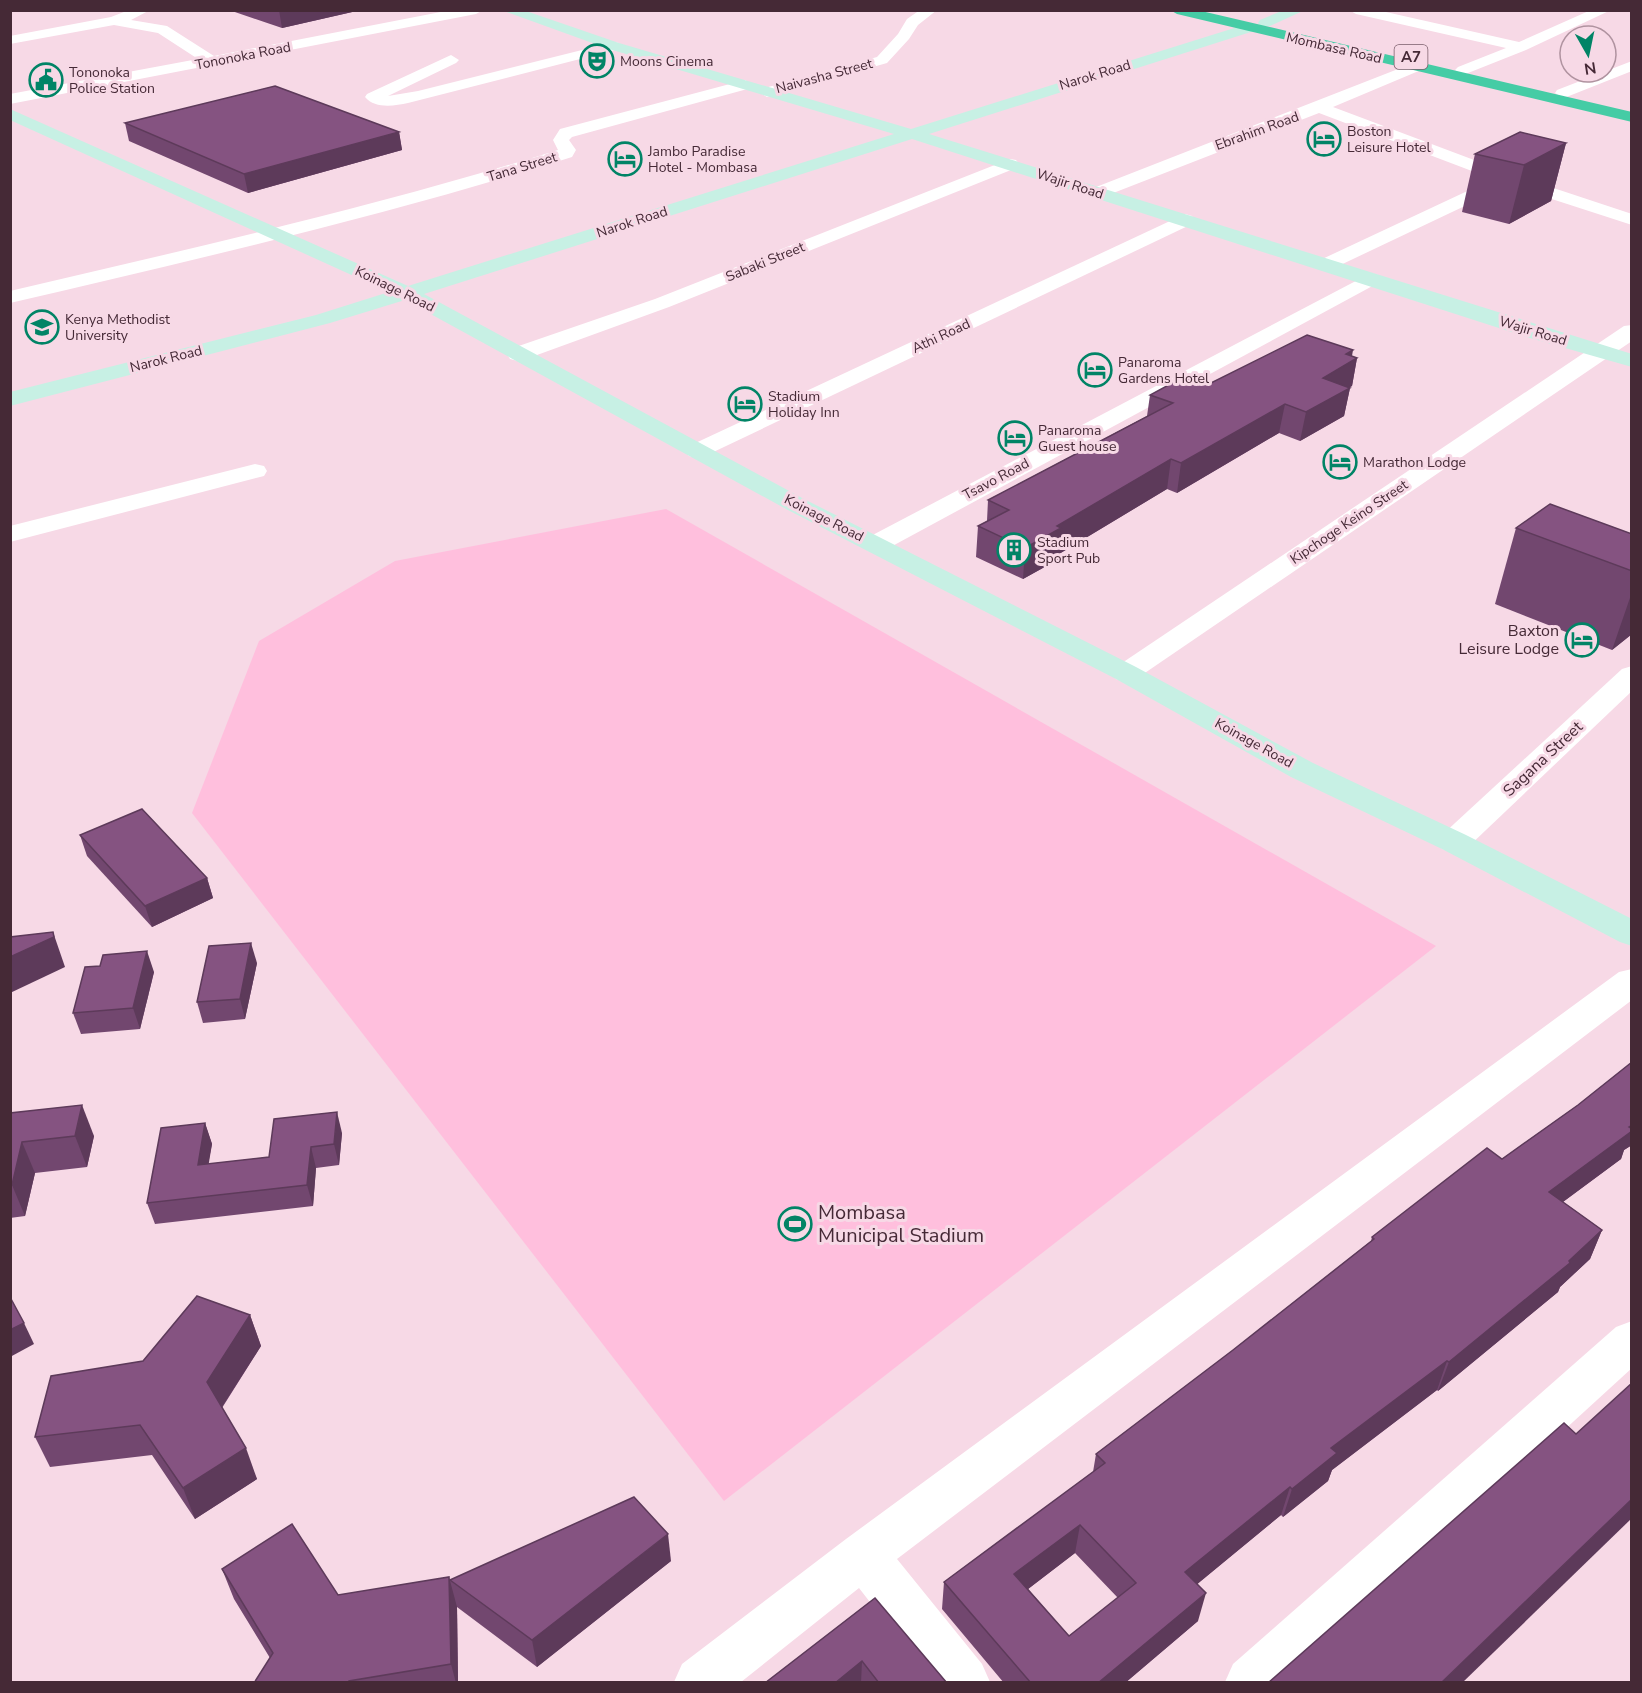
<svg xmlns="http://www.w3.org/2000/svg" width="1642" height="1693" viewBox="0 0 1642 1693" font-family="'Nunito Sans',sans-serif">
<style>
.green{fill:#ffbfdd}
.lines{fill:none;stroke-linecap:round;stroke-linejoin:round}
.street{fill:#fff;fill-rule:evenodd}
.secondary{fill:#c7f0e4;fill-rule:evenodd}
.highway{fill:#45cca5;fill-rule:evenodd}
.wall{fill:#72476f;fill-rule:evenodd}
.shaded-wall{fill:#5d3a5a}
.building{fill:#855381;stroke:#5d3a5a;stroke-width:1.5;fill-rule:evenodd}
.labels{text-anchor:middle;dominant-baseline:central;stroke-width:6;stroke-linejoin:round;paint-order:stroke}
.far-street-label{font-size:14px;fill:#452936;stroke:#f7d9e6}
.far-poi-label{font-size:14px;fill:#452936;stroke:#f7d9e6;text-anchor:start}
.shield{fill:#f7d9e6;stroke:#7a5e6b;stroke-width:1.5}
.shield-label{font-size:15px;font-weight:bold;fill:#452936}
.poi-label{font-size:16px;fill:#452936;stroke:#f7d9e6;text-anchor:end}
.street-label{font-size:16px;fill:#452936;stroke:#f7d9e6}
.near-poi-label{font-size:20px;fill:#452936;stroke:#f7d9e6;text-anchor:start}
</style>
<rect width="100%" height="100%" fill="#f7d9e6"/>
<path class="green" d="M666,509L1436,946L724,1501L192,813L259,641L395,561Z"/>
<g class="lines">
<g class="street">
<path d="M129,10H150L131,20L167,26L214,56L451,10H483L476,14L10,104V94L198,59L158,33L114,25L10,44V36L111,17Z"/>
<path d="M920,10H937L918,25L909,39L887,63L767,97L759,92L761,89L877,57L898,34L907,19Z"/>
<path d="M1349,10H1377L1519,42L1591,10H1611L1526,50L1463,75L1455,70L1458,67L1506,48L1356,14Z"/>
<path d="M614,42L619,43L621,46L619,49L408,103C394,106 375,109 365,97L367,94L451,55L459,60L456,63L388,96L418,91Z"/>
<path d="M1632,61V71L1569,96L1563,98L1555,93L1557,90Z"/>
<path d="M1416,62L1421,64L1424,67L1421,70L1333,107L1514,175L1632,214V225L1509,185L1332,269H1318L1315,265L1318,261L1493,179L1319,113L1103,197H1091L1088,193L1091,189Z"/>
<path d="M745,80L753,85L751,88L572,137L569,140L576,150L572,157C387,215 199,259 10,303V291C194,248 378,206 558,150L553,140L560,129Z"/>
<path d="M1010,159L1016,160L1019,164L1016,168L669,307L526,359L518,361L510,359L507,354L510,349L655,299Z"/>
<path d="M1185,214L1192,216L1194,220L1192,224L705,456L697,458L689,456L685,451L689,446Z"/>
<path d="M1371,273L1378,275L1381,279L1378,283L885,550L876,552L867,550L863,544L867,538Z"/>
<path d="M1632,325V341L1136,679L1126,682L1116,679L1111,673L1116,667L1624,326Z"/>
<path d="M255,464L264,466L267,471L264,476L10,542V526Z"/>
<path d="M1632,666V691L1466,849L1454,852L1442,849L1438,842L1442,835L1622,669Z"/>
<path d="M1632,969V1000L897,1559L982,1664L990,1682H932L859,1588L741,1682H674L682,1664L846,1539L1619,972Z"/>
<path d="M1632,1321V1368L1289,1682H1225L1233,1664L1616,1327Z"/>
</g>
<g class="secondary">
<path d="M501,10H523L619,43L911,129L1244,25H1254L1256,28L1254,31L929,134L1632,354V367L1530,338L912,139L424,294L804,499L1136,667L1313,763L1466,835L1632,919V946L1620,942L1442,849L1291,777L1116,679L786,509L405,300L330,323L10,406V392L316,315L389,292L10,120V109L408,286L894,134L609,49Z"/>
<path d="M1284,10H1305L1270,26H1260L1258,23L1260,20Z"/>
</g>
<path class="highway" d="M1170,10H1197L1632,112V122L1177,14Z"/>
</g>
<g class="wall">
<path d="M229,10H361L282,28Z"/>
<path d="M125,123L399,132L402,150L248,193L129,141Z"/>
<path d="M1566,143L1551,201L1509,224L1462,212L1475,154Z"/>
<path d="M1352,356L1357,358L1352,386L1349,387L1350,388L1344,416L1300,441L1279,433L1177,493L1167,489L1059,554V559L1023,579L976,557L978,526L987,521L988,500L1147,416L1150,395L1209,384Z"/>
<path d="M1516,528L1632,534V634L1612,650L1495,604Z"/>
<path d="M80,835L207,878L213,898L152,927L87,856Z"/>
<path d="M257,963L245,1019L203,1023L197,1002Z"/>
<path d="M100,966L154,972L140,1029L81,1034L73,1013Z"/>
<path d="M1632,1062V1145L1624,1150L1621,1159L1563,1202L1602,1230L1590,1259L1560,1287L1558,1292L1438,1391L1437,1390L1332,1470L1328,1481L1283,1517L1281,1515L1197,1584L1198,1621L1125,1683H1004L942,1609L944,1582L1093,1472L1096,1454L1233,1350L1371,1241L1372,1237L1502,1159L1578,1105ZM1075,1553L1118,1598L1069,1636L1028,1589Z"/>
<path d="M10,1113L94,1136L87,1167L35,1173L25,1216L10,1218Z"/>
<path d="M205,1123L212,1144L208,1164L269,1157L342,1133L339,1165L316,1168L313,1206L155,1224L147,1203Z"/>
<path d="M250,1315L261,1346L222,1408L257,1479L195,1519L152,1455L50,1467L35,1437L143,1361Z"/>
<path d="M671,1561L537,1667L457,1607L458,1683H254L270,1658L234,1599L222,1569L338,1595L450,1580Z"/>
<path d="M875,1598L947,1683H765Z"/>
</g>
<g class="shaded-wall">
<path d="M279,10H361L282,28Z"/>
<path d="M399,132L402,150L248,193L244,174Z"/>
<path d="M1566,143L1551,201L1509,224L1524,165Z"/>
<path d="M1353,350L1351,362L1357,358L1352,386L1340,393L1350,388L1344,416L1300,441L1306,412L1323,378L1346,354Z"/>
<path d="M1285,404L1279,433L1177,493L1181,463Z"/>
<path d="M1171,459L1167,489L1059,554V559L1023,579L1025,548L1057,526Z"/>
<path d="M1632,592V634L1612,650Z"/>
<path d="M207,878L213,898L152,927L145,906Z"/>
<path d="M53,932L65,967L10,993V957Z"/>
<path d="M251,943L257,963L245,1019L240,999Z"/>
<path d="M147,951L154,972L140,1029L133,1008Z"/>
<path d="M82,1105L94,1136L87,1167L75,1136Z"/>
<path d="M337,1112L342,1133L339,1165L334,1144Z"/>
<path d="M205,1123L212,1144L205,1186L198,1165Z"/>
<path d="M1632,1125V1145L1624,1150L1621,1159L1537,1221L1549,1192Z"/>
<path d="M22,1142L35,1173L25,1216L12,1185Z"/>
<path d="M311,1147L316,1168L313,1206L307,1185Z"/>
<path d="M1602,1230L1590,1259L1560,1287L1558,1292L1438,1391L1449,1362L1569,1261Z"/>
<path d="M250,1315L261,1346L218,1413L207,1382Z"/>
<path d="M24,1323L34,1344L10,1357V1330Z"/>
<path d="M1447,1361L1437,1390L1332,1470L1328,1481L1283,1517L1292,1489L1331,1448Z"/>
<path d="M246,1448L257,1479L195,1519L183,1488Z"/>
<path d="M1290,1487L1281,1515L1178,1600L1185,1572Z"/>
<path d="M1632,1499V1518L1462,1683H1441Z"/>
<path d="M1080,1525L1075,1553L1011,1602L1014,1574Z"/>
<path d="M668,1534L671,1561L537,1667L532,1640Z"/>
<path d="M449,1577L457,1607L458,1683H456L451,1664Z"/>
<path d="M1206,1593L1198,1621L1125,1683H1098Z"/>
<path d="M862,1661L861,1683H835Z"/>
</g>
<g class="building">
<path d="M275,86L399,132L244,174L125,123Z"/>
<path d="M1520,132L1566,143L1524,165L1475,154Z"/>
<path d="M1307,335L1353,350L1346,354L1357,358L1323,378L1350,388L1306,412L1285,404L1181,463L1171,459L1057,526L1061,528L1025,548L978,526L1009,510L988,500L1173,403L1150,395L1185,376L1209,384Z"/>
<path d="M1550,504L1632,534V571L1516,528Z"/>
<path d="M142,809L207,878L145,906L80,835Z"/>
<path d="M53,932L54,937L10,957V937Z"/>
<path d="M251,943L240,999L197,1002L209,946Z"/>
<path d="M147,951L133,1008L73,1013L85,967L100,966L103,955Z"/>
<path d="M1632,1062V1125L1629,1127L1632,1129V1131L1549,1192L1602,1230L1569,1261L1570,1263L1449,1362L1447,1361L1331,1448L1337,1453L1292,1489L1290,1487L1185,1572L1206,1593L1098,1683H1031L944,1582L1105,1463L1096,1454L1233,1350L1374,1239L1372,1237L1487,1148L1502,1159L1578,1105ZM1080,1525L1136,1583L1069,1636L1014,1574Z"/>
<path d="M82,1105L75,1136L22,1142L12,1185H10V1113Z"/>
<path d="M337,1112L334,1144L311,1147L307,1185L147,1203L161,1128L205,1123L198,1165L269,1157L274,1119Z"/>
<path d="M197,1296L250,1315L207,1382L246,1448L183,1488L140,1425L35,1437L51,1376L143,1361Z"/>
<path d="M10,1297L24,1323L10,1330Z"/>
<path d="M1632,1383V1499L1441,1683H1268L1564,1423L1576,1434Z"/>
<path d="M634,1497L668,1534L532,1640L450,1580Z"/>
<path d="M292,1524L338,1595L449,1577L451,1664L349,1681V1683H254L273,1653L222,1569Z"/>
<path d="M875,1598L947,1683H879L862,1661L835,1683H765Z"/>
</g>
<defs>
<g id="theatre-ring" transform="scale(1.725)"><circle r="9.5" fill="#f7d9e6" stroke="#018466" stroke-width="1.5"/><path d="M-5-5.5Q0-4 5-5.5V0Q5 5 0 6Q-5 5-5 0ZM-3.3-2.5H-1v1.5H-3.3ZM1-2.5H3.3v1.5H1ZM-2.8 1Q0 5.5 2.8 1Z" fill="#018466"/></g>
<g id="civic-ring" transform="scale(1.725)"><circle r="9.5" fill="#f7d9e6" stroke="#018466" stroke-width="1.5"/><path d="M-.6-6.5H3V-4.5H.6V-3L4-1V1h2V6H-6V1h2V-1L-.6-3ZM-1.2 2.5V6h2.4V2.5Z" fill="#018466"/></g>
<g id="hotel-ring" transform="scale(1.725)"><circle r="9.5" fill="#f7d9e6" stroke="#018466" stroke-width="1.5"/><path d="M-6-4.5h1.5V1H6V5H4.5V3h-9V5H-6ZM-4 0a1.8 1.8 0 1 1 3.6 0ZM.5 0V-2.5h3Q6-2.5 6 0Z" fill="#018466"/></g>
<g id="university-ring" transform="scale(1.725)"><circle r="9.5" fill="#f7d9e6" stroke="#018466" stroke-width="1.5"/><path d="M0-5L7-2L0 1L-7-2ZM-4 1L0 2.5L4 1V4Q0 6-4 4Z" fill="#018466"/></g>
<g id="building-ring" transform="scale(1.725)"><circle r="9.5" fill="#f7d9e6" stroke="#018466" stroke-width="1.5"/><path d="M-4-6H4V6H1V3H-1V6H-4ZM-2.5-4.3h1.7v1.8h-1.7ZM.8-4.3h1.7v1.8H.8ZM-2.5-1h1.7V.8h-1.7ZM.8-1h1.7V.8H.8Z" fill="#018466"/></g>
<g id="stadium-ring" transform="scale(1.725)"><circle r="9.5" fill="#f7d9e6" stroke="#018466" stroke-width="1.5"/><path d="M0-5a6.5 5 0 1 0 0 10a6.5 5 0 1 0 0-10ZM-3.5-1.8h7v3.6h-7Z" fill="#018466"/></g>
</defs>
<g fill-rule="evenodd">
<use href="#theatre-ring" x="597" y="61"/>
<use href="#civic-ring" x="46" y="80"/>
<use href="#hotel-ring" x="1324" y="139"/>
<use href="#hotel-ring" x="625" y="159"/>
<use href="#university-ring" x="42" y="327"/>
<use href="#hotel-ring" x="1095" y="370"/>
<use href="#hotel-ring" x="745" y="404"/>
<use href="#hotel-ring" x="1015" y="438"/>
<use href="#hotel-ring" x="1340" y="462"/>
<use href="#building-ring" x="1014" y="550"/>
<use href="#hotel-ring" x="1582" y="640"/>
<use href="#stadium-ring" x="795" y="1224"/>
</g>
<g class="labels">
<g class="far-street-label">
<text transform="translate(1334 48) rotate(13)">Mombasa Road</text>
<text transform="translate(243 56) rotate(-11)">Tononoka Road</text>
<text transform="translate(1095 75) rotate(-17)">Narok Road</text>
<text transform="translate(824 76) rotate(-15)">Naivasha Street</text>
<text transform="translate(1257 131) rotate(-20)">Ebrahim Road</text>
<text transform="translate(522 167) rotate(-17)">Tana Street</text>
<text transform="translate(1070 184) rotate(18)">Wajir Road</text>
<text transform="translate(632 222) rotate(-18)">Narok Road</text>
<text transform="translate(765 262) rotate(-22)">Sabaki Street</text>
<text transform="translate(395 289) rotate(26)">Koinage Road</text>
<text transform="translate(1533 331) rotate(17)">Wajir Road</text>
<text transform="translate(941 336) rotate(-25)">Athi Road</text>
<text transform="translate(166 359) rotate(-14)">Narok Road</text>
<text transform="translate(996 479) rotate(-28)">Tsavo Road</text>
<text transform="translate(824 518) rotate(27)">Koinage Road</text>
<text transform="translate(1349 522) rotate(-34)">Kipchoge Keino Street</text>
<text transform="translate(1254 743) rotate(29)">Koinage Road</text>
</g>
<g class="far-poi-label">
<text x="620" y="61">Moons Cinema</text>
<text x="69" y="72">Tononoka<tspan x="69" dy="16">Police Station</tspan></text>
<text x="1347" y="131">Boston<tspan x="1347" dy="16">Leisure Hotel</tspan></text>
<text x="648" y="151">Jambo Paradise<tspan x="648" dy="16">Hotel - Mombasa</tspan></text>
<text x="65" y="319">Kenya Methodist<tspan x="65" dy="16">University</tspan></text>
<text x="1118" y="362">Panaroma<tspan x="1118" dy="16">Gardens Hotel</tspan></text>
<text x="768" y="396">Stadium<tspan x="768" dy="16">Holiday Inn</tspan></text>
<text x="1038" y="430">Panaroma<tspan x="1038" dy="16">Guest house</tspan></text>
<text x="1363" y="462">Marathon Lodge</text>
<text x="1037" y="542">Stadium<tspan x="1037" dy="16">Sport Pub</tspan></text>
</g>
<rect class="shield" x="1394.5" y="45" width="33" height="24" rx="4.5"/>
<g class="shield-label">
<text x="1411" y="57">A7</text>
</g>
<g class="poi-label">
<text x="1559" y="631">Baxton<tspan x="1559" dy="18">Leisure Lodge</tspan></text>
</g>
<g class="street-label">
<text transform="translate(1543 759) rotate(-43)">Sagana Street</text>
</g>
<g class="near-poi-label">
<text x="818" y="1212">Mombasa<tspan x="818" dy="23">Municipal Stadium</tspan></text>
</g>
</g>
<rect width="1642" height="1693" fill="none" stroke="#452936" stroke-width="24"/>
<g transform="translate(1588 54) rotate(171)"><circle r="28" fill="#f7d9e6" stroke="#b093a0" stroke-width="1.5"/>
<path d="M0-4.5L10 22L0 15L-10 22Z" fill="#018466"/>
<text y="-9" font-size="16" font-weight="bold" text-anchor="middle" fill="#452936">N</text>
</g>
</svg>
